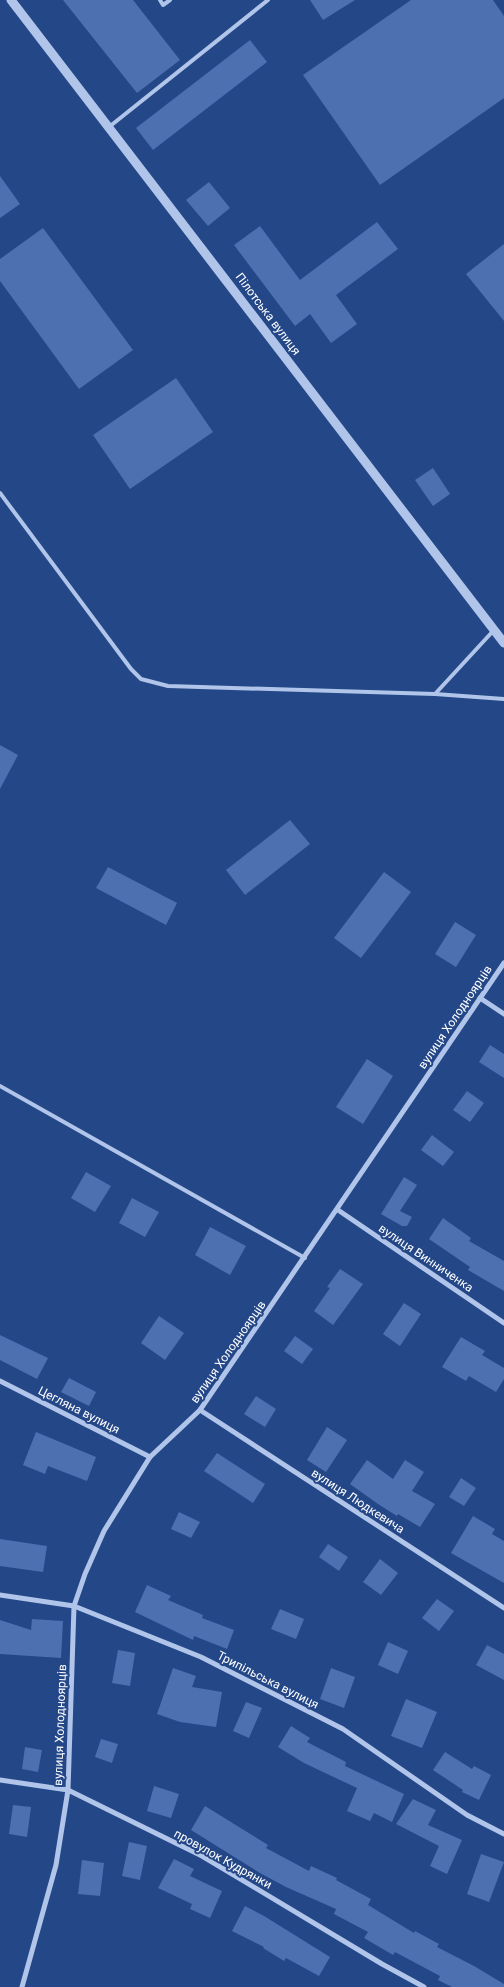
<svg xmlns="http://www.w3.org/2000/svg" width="504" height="1987" viewBox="0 0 504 1987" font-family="Roboto,sans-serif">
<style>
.building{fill:#4c70b0}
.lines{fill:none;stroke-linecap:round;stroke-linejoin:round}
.service{stroke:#b0c5e9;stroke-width:4}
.minor{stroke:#b0c5e9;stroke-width:5}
.tertiary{stroke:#b0c5e9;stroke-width:9}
.labels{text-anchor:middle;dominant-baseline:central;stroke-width:4;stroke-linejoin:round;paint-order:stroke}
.street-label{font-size:12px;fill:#fff;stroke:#244788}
</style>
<rect width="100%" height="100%" fill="#244788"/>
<g class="building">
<path d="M63,0H133L180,60L137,93Z"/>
<path d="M310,0H355L323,20Z"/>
<path d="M411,0H493L504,16V98L380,185L303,75Z"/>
<path d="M250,40L267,62L153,150L136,128Z"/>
<path d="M0,176L20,204L0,218Z"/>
<path d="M209,182L230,208L208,226L186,200Z"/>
<path d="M377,222L398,249L336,295L357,324L331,343L310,314L295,326L234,245L260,226L300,280Z"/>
<path d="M43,228L133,350L79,389L0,281V259Z"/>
<path d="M504,244V321L466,274Z"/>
<path d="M176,378L213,432L130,489L93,435Z"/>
<path d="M433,468L450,494L433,506L415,480Z"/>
<path d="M0,745L18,755L0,789Z"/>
<path d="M290,820L310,844L245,895L226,870Z"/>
<path d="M108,867L177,903L166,925L96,888Z"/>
<path d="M384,872L411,892L361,958L334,938Z"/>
<path d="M455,922L476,935L456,967L435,954Z"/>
<path d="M490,1045L504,1054V1078L479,1062Z"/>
<path d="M367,1059L393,1076L363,1124L336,1107Z"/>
<path d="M467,1091L484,1103L470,1122L453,1110Z"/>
<path d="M432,1135L454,1152L443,1166L421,1150Z"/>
<path d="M86,1172L111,1186L95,1212L71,1198Z"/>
<path d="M404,1177L417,1185L400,1211L412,1217L407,1226H402L381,1214Z"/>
<path d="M132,1198L159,1212L145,1237L119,1223Z"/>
<path d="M443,1218L471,1238L469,1241L504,1261V1291L468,1270L470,1267L429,1239Z"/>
<path d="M210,1227L246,1246L230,1275L195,1255Z"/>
<path d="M340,1269L363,1284L333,1325L314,1311L330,1288L327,1287Z"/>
<path d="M404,1303L421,1314L400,1346L383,1334Z"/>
<path d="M159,1316L184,1333L165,1360L141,1343Z"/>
<path d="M0,1335L48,1358L37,1379L0,1360Z"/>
<path d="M295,1336L313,1349L302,1364L284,1351Z"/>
<path d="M461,1337L485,1351L482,1355L504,1368V1379L496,1392L469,1376L466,1381L442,1367Z"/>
<path d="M69,1378L96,1392L89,1406L61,1392Z"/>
<path d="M256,1396L276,1409L265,1427L244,1414Z"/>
<path d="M327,1427L347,1440L326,1472L307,1460Z"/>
<path d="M36,1432L96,1457L87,1481L48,1466L45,1474L23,1465Z"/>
<path d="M217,1453L265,1484L253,1503L204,1471Z"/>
<path d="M367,1460L393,1479L405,1460L424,1472L412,1491L435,1504L420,1527L398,1514L397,1516L378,1504L350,1484Z"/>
<path d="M461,1478L476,1488L464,1506L449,1497Z"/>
<path d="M179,1512L200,1522L191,1538L171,1529Z"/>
<path d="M473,1516L495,1529L492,1534L504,1541V1583L451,1553Z"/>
<path d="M0,1539L47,1546L43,1572L0,1566Z"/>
<path d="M328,1544L348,1557L339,1571L319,1557Z"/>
<path d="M380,1559L398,1573L381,1595L363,1582Z"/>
<path d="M147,1585L171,1596L168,1600L203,1615L202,1618L234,1630L227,1649L194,1636L193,1640L135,1612Z"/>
<path d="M437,1599L454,1611L439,1631L422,1618Z"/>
<path d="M280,1609L304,1619L296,1639L271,1629Z"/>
<path d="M32,1619L63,1621L61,1658L0,1654V1620L31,1630Z"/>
<path d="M388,1642L408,1651L398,1674L378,1665Z"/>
<path d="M487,1645L504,1654V1680L476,1665Z"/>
<path d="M118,1650L135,1653L130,1686L112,1683Z"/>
<path d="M173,1668L196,1676L192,1687L222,1692L216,1727L180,1722L157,1714Z"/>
<path d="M331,1668L355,1677L344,1708L320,1699Z"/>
<path d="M406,1699L437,1712L422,1748L391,1736Z"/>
<path d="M246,1702L262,1708L249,1738L233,1731Z"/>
<path d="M291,1726L310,1738L307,1742L346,1762L345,1766L404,1794L392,1822L374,1813L370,1821L347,1811L357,1788L304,1763L278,1747Z"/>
<path d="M101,1739L118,1744L112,1763L95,1757Z"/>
<path d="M25,1747L42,1750L38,1772L22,1769Z"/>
<path d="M445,1752L472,1769L474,1766L491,1775L479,1800L462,1792L463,1790L433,1770Z"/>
<path d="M154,1786L179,1794L171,1818L147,1811Z"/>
<path d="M413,1799L436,1810L428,1825L462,1840L447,1874L430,1866L439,1846L396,1824Z"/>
<path d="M13,1805L31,1807L27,1837L9,1834Z"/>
<path d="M205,1806L268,1845L266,1848L309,1871L311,1866L337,1878L336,1880L371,1899L368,1905L414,1933L415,1931L439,1944L437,1947L474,1966L504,1984V1987H452L438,1980L440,1976L395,1952L393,1955L364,1938L368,1932L334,1914L336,1909L286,1887L260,1873L191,1830Z"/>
<path d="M129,1842L147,1846L140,1880L122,1876Z"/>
<path d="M481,1854L504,1862L489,1902L467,1894Z"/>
<path d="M174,1859L194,1869L190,1876L222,1891L210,1918L190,1909L192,1904L158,1888Z"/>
<path d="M82,1860L104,1863L100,1896L78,1894Z"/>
<path d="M245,1906L264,1916L330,1957L319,1976L286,1958L284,1961L263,1948L264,1947L232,1931Z"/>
</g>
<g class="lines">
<g class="service">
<path d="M160,0L163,5L170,0"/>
<path d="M109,127L268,0"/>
<path d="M0,493L131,669L141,679L168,686L435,694L504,699"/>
<path d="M435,694L494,630"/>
<path d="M0,1086L305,1258"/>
</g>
<g class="minor">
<path d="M480,998L504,1014"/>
<path d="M338,1210L504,1323"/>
<path d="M0,1381L150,1457"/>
<path d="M200,1410L504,1608"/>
<path d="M0,1595L74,1606L201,1657L343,1729L467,1815L504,1834"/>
<path d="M0,1780L68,1790L202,1856L382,1964L424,1987"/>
<path d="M22,1987L56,1865L68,1790L74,1606L85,1574L104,1531L150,1457L200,1410L504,963"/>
</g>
<path class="tertiary" d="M11,0L504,643"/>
</g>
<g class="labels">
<g class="street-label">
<text transform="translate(268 314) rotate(53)">Пілотська вулиця</text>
<text transform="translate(455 1017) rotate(-56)">вулиця Холодноярців</text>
<text transform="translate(426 1258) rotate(34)">вулиця Винниченка</text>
<text transform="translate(228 1352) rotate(-55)">вулиця Холодноярців</text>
<text transform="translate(79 1410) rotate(27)">Цегляна вулиця</text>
<text transform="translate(358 1501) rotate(33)">вулиця Людкевича</text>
<text transform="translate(268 1680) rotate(27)">Трипільська вулиця</text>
<text transform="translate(60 1725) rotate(-88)">вулиця Холодноярців</text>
<text transform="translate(223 1859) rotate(29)">провулок Кудрянки</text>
</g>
</g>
</svg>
